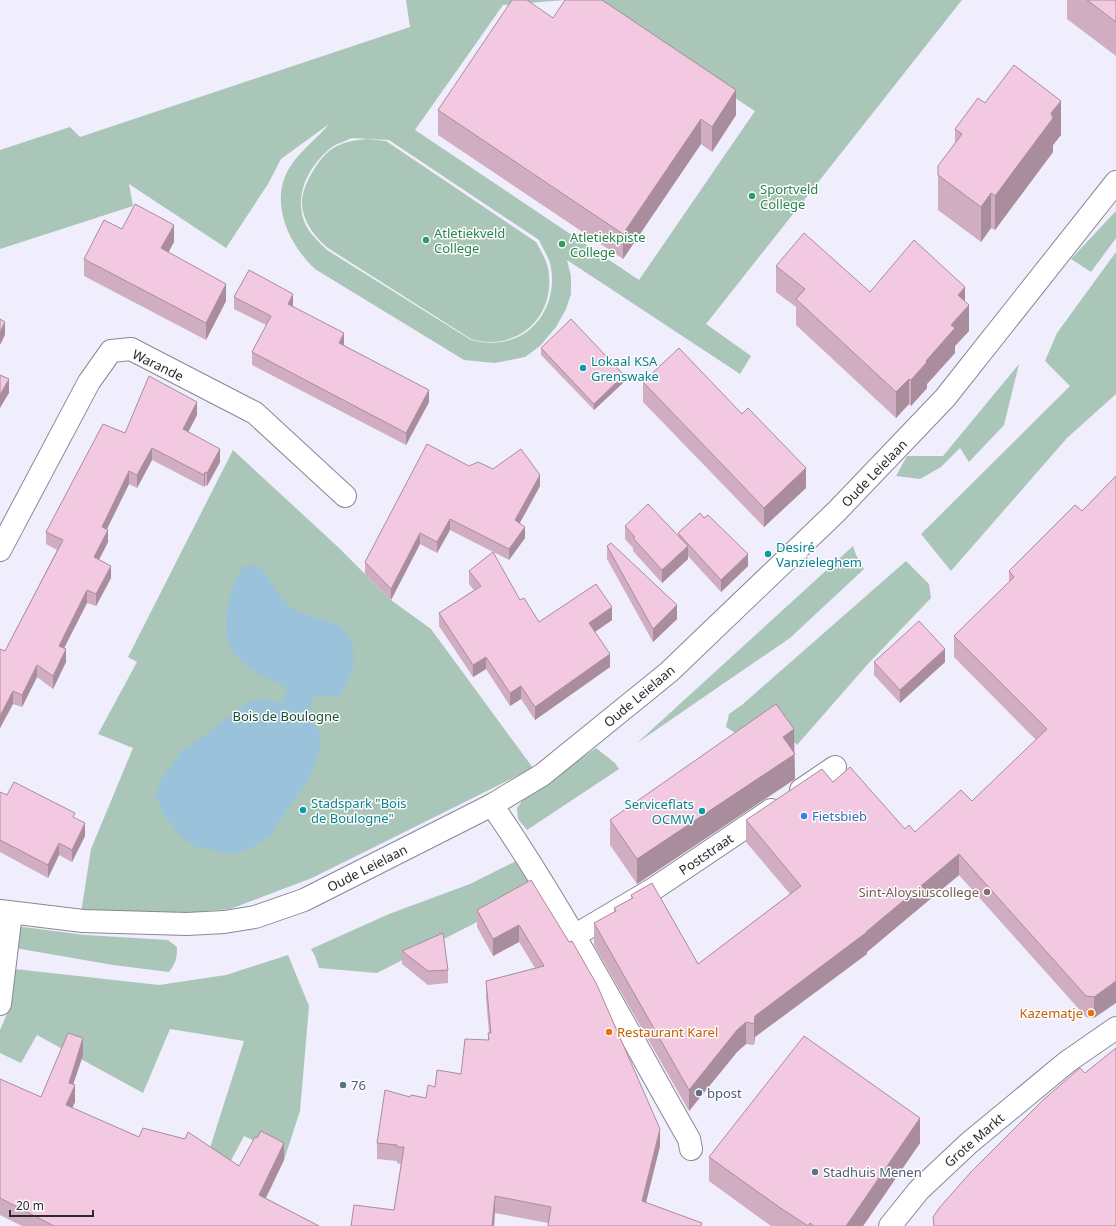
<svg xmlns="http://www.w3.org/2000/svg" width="1116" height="1226" viewBox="0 0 1116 1226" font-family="'Noto Sans',sans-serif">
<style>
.green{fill:#aac6b8;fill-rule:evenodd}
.water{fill:#9ac2db}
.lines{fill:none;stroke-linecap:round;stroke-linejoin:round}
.minor-casing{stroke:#8a8795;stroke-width:24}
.minor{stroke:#fff;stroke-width:22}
.wall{fill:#d0adc1}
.shaded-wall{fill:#a98d9d}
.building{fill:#f2c9e0;stroke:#a98d9d}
.leisure-dot{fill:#2e9e5b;stroke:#fdfdfd;stroke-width:1.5}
.culture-dot{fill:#0f9aa8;stroke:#fdfdfd;stroke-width:1.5}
.shop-dot{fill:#3f7fe0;stroke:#fdfdfd;stroke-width:1.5}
.education-dot{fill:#8d6e63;stroke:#fdfdfd;stroke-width:1.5}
.food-dot{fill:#e8710a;stroke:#fdfdfd;stroke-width:1.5}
.service-dot{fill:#5c6f8a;stroke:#fdfdfd;stroke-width:1.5}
.labels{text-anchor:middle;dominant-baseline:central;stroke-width:3;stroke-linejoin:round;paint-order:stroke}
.leisure-label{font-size:13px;fill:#27864d;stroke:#fdfdfd;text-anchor:start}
.culture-label{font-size:13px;fill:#0d838f;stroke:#fdfdfd;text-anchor:start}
.street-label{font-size:13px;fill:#2b292f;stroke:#fdfdfd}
.park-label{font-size:13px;fill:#164e39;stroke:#fdfdfd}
.shop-label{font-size:13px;fill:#366cbe;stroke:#fdfdfd;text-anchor:start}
.education-label{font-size:13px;fill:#785e54;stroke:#fdfdfd;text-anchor:end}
.food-label{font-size:13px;fill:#c56008;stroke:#fdfdfd;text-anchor:end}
.service-label{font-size:13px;fill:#4e5e75;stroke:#fdfdfd;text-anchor:start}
</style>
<rect width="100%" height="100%" fill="#f0edfd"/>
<g class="green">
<path d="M406,0H566L503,5L415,130L639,280L755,111L614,19L589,0H962L706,324L751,356L740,374L567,260L571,276V294L566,309L556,327L540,346L525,357L495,363L464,360L315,269C288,244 267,198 292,164C302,149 318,138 329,124L281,159L268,184L226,248L129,184L133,206L0,249V150L70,127L80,137L410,27ZM352,138L389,140L539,240C542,247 546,253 549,260C559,291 544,330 510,340C497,344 484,343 471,340L327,250C318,241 308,232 304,221C294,193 310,164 332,147C338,143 346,141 352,138Z"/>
<path d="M367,139L386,141L536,242C542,253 549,264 549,276C553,320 514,352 471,339L328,248C315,237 303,222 302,204C301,188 318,158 332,149C342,142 355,140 367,139Z"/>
<path d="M1116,211V238L1091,272L1071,259Z"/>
<path d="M1116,252V394L1067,438L951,571L921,534L1070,386L1045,361L1057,333Z"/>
<path d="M1019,364L1004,425L969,462L960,448L941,467L920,479L896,476L907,456H943Z"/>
<path d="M233,450L338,547L391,600L431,629L533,768L312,878L230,909L196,912L81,913L91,849L133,748L98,734L137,662L128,657Z"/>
<path d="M853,546L856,555L864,569L790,638L637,743Z"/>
<path d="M906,561L929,584L931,598L867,665L797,745L775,721L737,734L726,727L729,714L743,704Z"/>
<path d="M596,748L615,763L619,769L527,830L518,819L517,808L525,797Z"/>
<path d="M518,860L538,891L377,973L319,968L315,956L311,949L389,914L470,884Z"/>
<path d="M0,924L85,935L168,940L177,947C177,958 176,963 169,972L113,965L15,948Z"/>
<path d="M288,955L309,1006L300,1111L284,1160L265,1146L244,1136L226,1170L209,1151L244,1041L170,1029L143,1093L37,1035L21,1063L0,1053V1030L10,1007L15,969L159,985L226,975Z"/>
</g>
<path class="water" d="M244,565L259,566C271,579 278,597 291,607C304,616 322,619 336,624C340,625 342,629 345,632C362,653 351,677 339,696H315L309,711L312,722L320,732L321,744L317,759L307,782L278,822L273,833L253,847L232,854L193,846L180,836L163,814L156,796L162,777L182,752L243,706L258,698L282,703L288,689C276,681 260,676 248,667C243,663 232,653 230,647C220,621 230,587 244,565Z"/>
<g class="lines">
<g class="minor-casing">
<g id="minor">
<path d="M0,550L89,382L111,351L131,349L255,413L345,496"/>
<path d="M801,790L835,767"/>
<path d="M492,805C565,911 625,1027 689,1139L691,1149"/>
<path d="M0,911L83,921L187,924L224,922L255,917L304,900L492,805L542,775L669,672L836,512L945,398L1116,182"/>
<path d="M574,936L655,888L771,810"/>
<path d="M0,1004L11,913"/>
<path d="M890,1226L919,1190L969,1143L1067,1062L1116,1028"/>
</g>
</g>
<use href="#minor" class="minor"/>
</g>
<g class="wall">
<path d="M1067,0H1116V56L1067,19Z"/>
<path d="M553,18L736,115L712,152L701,144L623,259L438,135V110Z"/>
<path d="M985,103L1061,135L1053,145V152L995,230L991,228L981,242L938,210V166L955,143V129Z"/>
<path d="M122,229L174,242L168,252L226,301L206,340L84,276V259Z"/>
<path d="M776,266L870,292L965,302L969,331L955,346V353L927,384V388L911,406L909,404L896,418L796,325V307L776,292Z"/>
<path d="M234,297L293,306L344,345L429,402L406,445L252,365V352L266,325L234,309Z"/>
<path d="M541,348L624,382L594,410L541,355Z"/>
<path d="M643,382L806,488L764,527L643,402Z"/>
<path d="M197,415L188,432L220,462L207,486L205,485L204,487L152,460L137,488L129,484L107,529L108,542L99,560L111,578L96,606L87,603L64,648L66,662L53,689L37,677L22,707L13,704L0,728V649L5,651L57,550L46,544V532L125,433Z"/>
<path d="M469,466L540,486L519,523L525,538L509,560L450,530L437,553L420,544L391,600L365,574V562Z"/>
<path d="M1116,476L1094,1018L1086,1017L959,875L867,952V954L755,1037L754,1045L746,1044L737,1052L689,1111L594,945V923L614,912V908L631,899V895L698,964L790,894L746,842V820L833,782L905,829L915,832L972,801L1036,740L954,657V636L1009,582V571L1082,511Z"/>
<path d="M625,526L678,536V533L748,566L721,592L688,556V559L662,583L633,551V548L625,539Z"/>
<path d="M607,546L677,619L653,642L607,559Z"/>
<path d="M469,571L520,600L539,622L612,620L595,632L610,667L535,720L521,699L510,706L486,669L473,677L439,626V613L474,590L469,584Z"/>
<path d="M874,662H945L900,703L874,675Z"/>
<path d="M794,753L795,779L637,884L610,845V820Z"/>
<path d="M0,792L7,795L75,818L85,836L72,862L59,855L48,878L0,852Z"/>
<path d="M531,880L660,1146L646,1203L702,1226L548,1223L495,1213L394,1210L401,1164L397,1163V1161L377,1159V1143L410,1097L426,1098L435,1087L461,1074L488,1040V1033H489L486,998V981L535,968L519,942L493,956L477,927V910Z"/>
<path d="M402,951L448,970V983L428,985L402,964Z"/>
<path d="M83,1055L73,1084L75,1102L72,1108L139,1137L239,1166L284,1160L266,1198L319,1226H22L0,1215V1079L41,1097Z"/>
<path d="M920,1143L863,1226H771L709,1181V1157Z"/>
</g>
<g class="shaded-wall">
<path d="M736,90V115L712,152V127Z"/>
<path d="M1061,101V135L1053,145V152L995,230V196L1051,113Z"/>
<path d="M701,119V144L623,259V234Z"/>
<path d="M991,193V228L981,242V207Z"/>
<path d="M174,225V242L161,266V248Z"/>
<path d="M226,284V301L206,340V323Z"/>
<path d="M965,287V309L969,305V331L955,346V353L927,384V388L911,406V380L951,325L958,295Z"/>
<path d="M293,294V306L288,316V304Z"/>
<path d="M5,322V335L0,345V332Z"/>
<path d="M344,333V345L339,343Z"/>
<path d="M624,375V382L594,410V404Z"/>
<path d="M9,379V393L0,408V395Z"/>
<path d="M909,379V404L896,418V392Z"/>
<path d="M429,390V402L406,445V433Z"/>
<path d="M197,402V415L183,442V429Z"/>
<path d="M152,448V460L137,488V475Z"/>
<path d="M220,449V462L207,486V473Z"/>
<path d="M806,468V488L764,527V508Z"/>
<path d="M129,471V484L102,539V527Z"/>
<path d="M205,472V485L204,487V475Z"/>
<path d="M540,475V486L515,532V520Z"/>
<path d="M450,519V530L437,553V542Z"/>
<path d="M525,527V538L509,560V549Z"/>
<path d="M108,530V542L94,569V557Z"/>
<path d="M420,533V544L391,600V589Z"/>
<path d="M688,546V559L662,583V570Z"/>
<path d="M748,554V566L721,592V580Z"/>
<path d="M111,566V578L96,606V594Z"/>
<path d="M87,590V603L59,658V646Z"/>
<path d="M677,605V619L653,642V629Z"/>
<path d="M612,607V620L589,636V623Z"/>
<path d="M66,649V662L53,689V676Z"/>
<path d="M945,649V662L900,703V690Z"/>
<path d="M610,654V667L535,720V707Z"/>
<path d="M486,657V669L473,677V665Z"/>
<path d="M37,665V677L22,707V695Z"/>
<path d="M521,686V699L510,706V693Z"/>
<path d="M13,691V704L0,728V716Z"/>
<path d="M794,729L795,779L637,884V859L783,737Z"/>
<path d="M85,823V836L72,862V850Z"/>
<path d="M59,843V855L48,878V865Z"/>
<path d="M959,854V875L867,952V954L755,1037L754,1045V1024L755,1016L866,932Z"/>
<path d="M519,925V942L493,956V939Z"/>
<path d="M1116,981V1003L1094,1018V997Z"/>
<path d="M746,1022V1044L737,1052L689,1111V1090L737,1030Z"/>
<path d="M83,1038V1055L69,1097L75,1085V1102L66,1122V1105L69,1083Z"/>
<path d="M920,1118V1143L863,1226H846Z"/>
<path d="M660,1129V1146L642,1218V1201Z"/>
<path d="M284,1143V1160L259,1212V1195Z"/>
<path d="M495,1196V1213L494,1226H492Z"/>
</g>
<g class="building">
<path d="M512,0H527L553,18L565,0H602L736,90L712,127L701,119L623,234L438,110Z"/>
<path d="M1087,0H1116V22Z"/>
<path d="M1014,65L1061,101L1051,113L1053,118L995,196L991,193L981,207L938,175V166L962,134L955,129L978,98L985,103Z"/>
<path d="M135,204L174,225L161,248L226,284L206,323L84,259L104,220L122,229Z"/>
<path d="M804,233L870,292L914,240L965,287L958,295L969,305L951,325L955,328L926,361L927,362L911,380L909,379L896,392L796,299L805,289L776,266Z"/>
<path d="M249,270L293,294L288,304L344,333L339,343L429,390L406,433L252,352L271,316L234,297Z"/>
<path d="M0,319L5,322L0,332Z"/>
<path d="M571,319L624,375L594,404L541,348Z"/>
<path d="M679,348L742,414L748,408L806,468L764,508L643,382Z"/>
<path d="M0,375L9,379L0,395Z"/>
<path d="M149,376L197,402L183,429L220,449L207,473L205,472L204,475L152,448L137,475L129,471L102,527L108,530L94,557L111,566L96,594L87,590L59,646L66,649L53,676L37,665L22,695L13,691L0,716V649L5,651L63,540L46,532L103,424L125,433Z"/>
<path d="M427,444L469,466L478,462L493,469L521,449L540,475L515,520L525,527L509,549L450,519L437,542L420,533L391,589L365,562Z"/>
<path d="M1116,476V981L1094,997L1086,996L959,854L866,932H867L755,1016L754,1024L746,1022L737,1030L689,1090L594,923L616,911L614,908L633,898L631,895L652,883L698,964L801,886L746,820L822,769L833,782L850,767L905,829L909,825L915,832L961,790L972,801L1047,729L954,636L1014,577L1009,571L1075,505L1082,511Z"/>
<path d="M648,504L688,546L662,570L633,538L635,537L625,526Z"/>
<path d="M700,513L704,518L708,515L748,554L721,580L678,533Z"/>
<path d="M611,543L677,605L653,629L607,546Z"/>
<path d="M493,552L520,600L524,598L539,622L596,584L612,607L589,623L610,654L535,707L521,686L510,693L486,657L473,665L439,613L481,586L469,571Z"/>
<path d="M919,621L945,649L900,690L874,662Z"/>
<path d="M776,704L794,729L783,737L795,754L637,859L610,820Z"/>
<path d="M14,782L75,813L73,817L85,823L72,850L59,843L48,865L0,840V792L7,795Z"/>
<path d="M531,880L569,942L572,941L597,985L660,1129L642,1201L702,1223L701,1226H548L551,1207L495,1196L492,1226H351L354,1205L394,1210L404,1147H397V1145L377,1143L385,1090L410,1097L411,1095L426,1098L428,1085L435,1087L437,1070L461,1074L465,1039L489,1040L488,1033H491L486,981L544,966L519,925L493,939L477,910Z"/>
<path d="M443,933L448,970L428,971L402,951Z"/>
<path d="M68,1033L83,1038L69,1083L75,1085L66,1105L139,1137L143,1128L185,1139L188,1132L239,1166L255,1137L257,1138L261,1131L284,1143L259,1195L319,1226H54L0,1198V1079L41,1097Z"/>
<path d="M804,1036L920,1118L846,1226H814L810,1223L808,1226L779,1207L709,1157Z"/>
<path d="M1116,1048V1226H934L933,1217L940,1207L971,1172L1043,1100L1080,1068L1085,1073Z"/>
</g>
<g class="leisure-dot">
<circle cx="752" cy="196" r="4"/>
<circle cx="426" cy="240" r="4"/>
<circle cx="562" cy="244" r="4"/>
</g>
<g class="culture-dot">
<circle cx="583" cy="368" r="4"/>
<circle cx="768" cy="554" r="4"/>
<circle cx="303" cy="810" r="4"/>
<circle cx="702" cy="811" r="4"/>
</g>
<circle class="shop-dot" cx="804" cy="816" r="4"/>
<circle class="education-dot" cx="987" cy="892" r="4"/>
<g class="food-dot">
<circle cx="1091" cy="1013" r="4"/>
<circle cx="609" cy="1032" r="4"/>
</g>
<g class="service-dot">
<circle cx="343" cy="1085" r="4"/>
<circle cx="699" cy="1093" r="4"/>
<circle cx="815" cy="1172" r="4"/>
</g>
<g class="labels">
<g class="leisure-label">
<text x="760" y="189">Sportveld<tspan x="760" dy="15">College</tspan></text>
<text x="434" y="233">Atletiekveld<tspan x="434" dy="15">College</tspan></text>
<text x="570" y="237">Atletiekpiste<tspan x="570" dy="15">College</tspan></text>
</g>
<g class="culture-label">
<text x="591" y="361">Lokaal KSA<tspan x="591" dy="15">Grenswake</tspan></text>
<text x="776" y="547">Desiré<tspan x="776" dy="15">Vanzieleghem</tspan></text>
<text x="311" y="803">Stadspark "Bois<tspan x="311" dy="15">de Boulogne"</tspan></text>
<text x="694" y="804" text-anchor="end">Serviceflats<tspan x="694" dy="15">OCMW</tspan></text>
</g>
<g class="street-label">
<text transform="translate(158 365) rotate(26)">Warande</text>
<text transform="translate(874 473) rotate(-46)">Oude Leielaan</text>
<text transform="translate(639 696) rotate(-40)">Oude Leielaan</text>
<text transform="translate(706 854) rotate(-34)">Poststraat</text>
<text transform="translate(367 868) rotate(-27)">Oude Leielaan</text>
<text transform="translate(974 1140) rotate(-41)">Grote Markt</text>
</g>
<g class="park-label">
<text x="286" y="716">Bois de Boulogne</text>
</g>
<g class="shop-label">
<text x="812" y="816">Fietsbieb</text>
</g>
<g class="education-label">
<text x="979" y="892">Sint-Aloysiuscollege</text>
</g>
<g class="food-label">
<text x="1083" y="1013">Kazematje</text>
<text x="617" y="1032" text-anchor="start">Restaurant Karel</text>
</g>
<g class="service-label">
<text x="351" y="1085">76</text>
<text x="707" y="1093">bpost</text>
<text x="823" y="1172">Stadhuis Menen</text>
</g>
</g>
<path d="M10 1210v6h83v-6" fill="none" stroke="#2b292f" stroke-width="2"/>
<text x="16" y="1210" font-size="12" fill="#2b292f" stroke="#fdfdfd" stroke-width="3" paint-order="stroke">20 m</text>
</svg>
